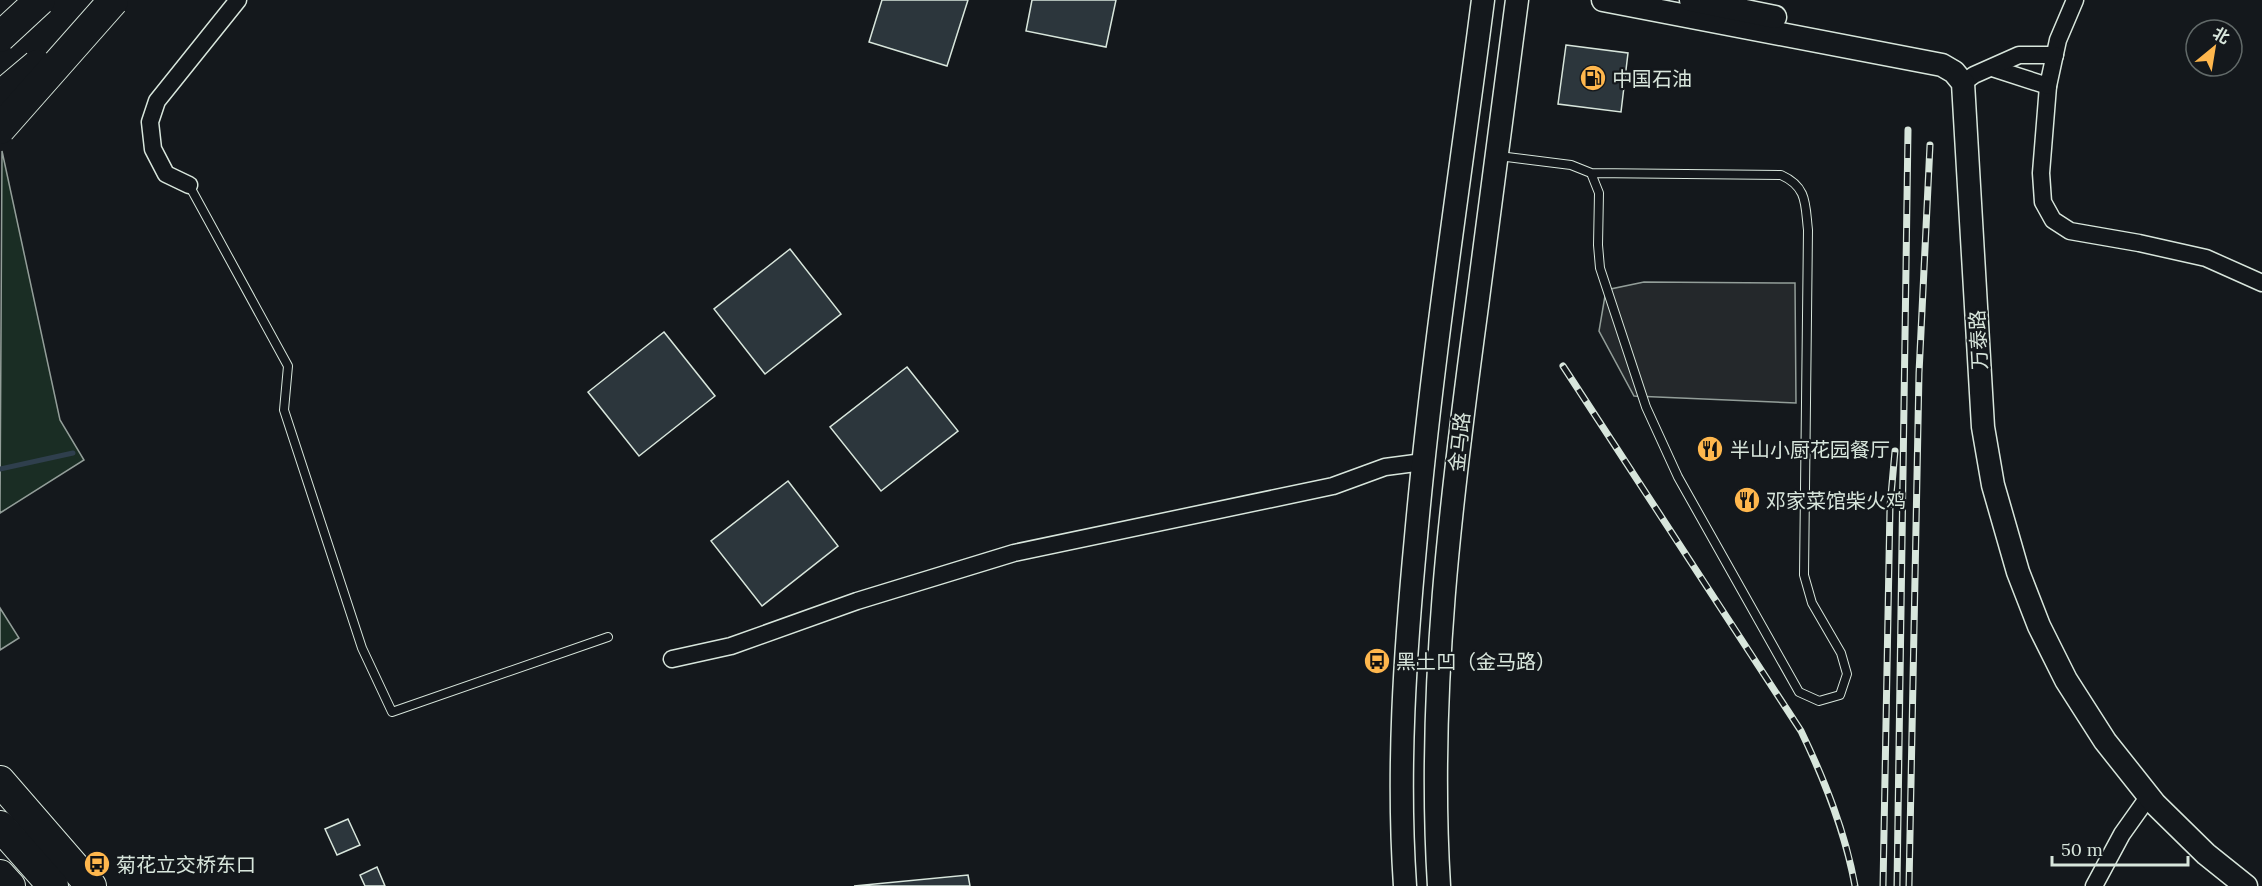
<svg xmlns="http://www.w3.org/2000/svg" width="2262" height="886" viewBox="0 0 2262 886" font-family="Lora,'Noto Sans SC',serif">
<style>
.green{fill:#1a2d24;stroke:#939e99;stroke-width:1.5}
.parking{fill:#24282b;stroke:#939e99;stroke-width:1.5}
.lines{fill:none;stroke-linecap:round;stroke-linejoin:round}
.stream{stroke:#2f3f4d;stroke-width:5}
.building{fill:#2c363c;stroke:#d8e6dc;stroke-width:1.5}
.lane-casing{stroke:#d8e6dc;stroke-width:10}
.street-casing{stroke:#d8e6dc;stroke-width:19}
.secondary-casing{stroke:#d8e6dc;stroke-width:25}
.primary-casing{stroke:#d8e6dc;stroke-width:28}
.highway-casing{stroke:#d8e6dc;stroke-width:32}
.lane{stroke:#14181c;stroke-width:8}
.street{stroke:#14181c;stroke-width:16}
.secondary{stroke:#14181c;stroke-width:22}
.primary{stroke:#14181c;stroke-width:26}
.highway{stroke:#14181c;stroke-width:30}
.rail-casing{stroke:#d8e6dc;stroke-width:7}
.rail{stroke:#14181c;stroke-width:4.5;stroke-dasharray:14;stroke-linecap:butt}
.highway-bridge-casing{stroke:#d8e6dc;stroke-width:32;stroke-linecap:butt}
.highway-bridge{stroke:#14181c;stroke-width:30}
.labels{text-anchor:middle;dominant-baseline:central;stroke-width:4.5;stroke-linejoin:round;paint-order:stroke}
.poi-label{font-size:20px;fill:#d8e6dc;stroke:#14181c;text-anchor:start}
.street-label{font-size:20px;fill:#d8e6dc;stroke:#14181c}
</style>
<rect width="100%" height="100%" fill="#14181c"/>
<g class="green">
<path d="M2,151L60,420L84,460L0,513Z"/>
<path d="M0,608L19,638L0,650Z"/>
</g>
<path class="parking" d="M1644,282L1795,283L1796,403L1634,396L1599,331L1606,290Z"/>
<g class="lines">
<path class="stream" d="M0,469L73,453"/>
</g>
<g class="building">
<path d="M882,0H968L947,66L869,42Z"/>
<path d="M1032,0H1116L1106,47L1026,31Z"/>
<path d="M1566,45L1628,53L1621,112L1558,104Z"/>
<path d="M790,249L841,314L765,374L714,309Z"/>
<path d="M664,332L715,396L639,456L588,392Z"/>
<path d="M907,367L958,431L881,491L830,427Z"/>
<path d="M788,481L838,546L762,606L711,541Z"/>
<path d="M348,819L360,845L337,855L325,829Z"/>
<path d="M377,867L385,886H365L360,875Z"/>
<path d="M968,875L970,886H854Z"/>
</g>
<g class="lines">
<g class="lane-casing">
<g id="lane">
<path d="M1499,156L1571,165L1591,173L1599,193L1598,245L1600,268L1646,407L1678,477L1799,692L1819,701L1840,695L1847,674L1841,653L1812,603L1804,575L1808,230C1805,205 1808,187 1781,175L1591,173"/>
<path d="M189,185L288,366L284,410L362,648L392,712L608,637"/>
</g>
</g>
<g class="street-casing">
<g id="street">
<path d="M2075,0L2058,40L2048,86L2041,173L2043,202L2053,220L2070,231L2139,243L2206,258L2262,283"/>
<path d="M1992,68L2048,86"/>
<path d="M1963,83L1974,75L2019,55H2055"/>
<path d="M189,185L166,174L153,149L150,122L157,101L238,0"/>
<path d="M672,659L731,646L857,601L1014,553L1333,486L1385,467L1423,462"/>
<path d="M2094,886L2122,834L2149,796"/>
</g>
</g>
<g class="secondary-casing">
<g id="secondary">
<path d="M1603,0L1942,65L1954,72L1963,83L1983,427L1993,485L2018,572L2039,626L2066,680L2105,741L2155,804L2206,854L2246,886"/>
<path d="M1691,0L1775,17"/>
<path d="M1405,886C1397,769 1405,653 1416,537C1432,357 1460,179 1483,0"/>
<path d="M1439,886C1427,692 1451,498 1477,306C1491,204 1504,102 1517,0"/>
</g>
</g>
<g class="primary-casing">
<path id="primary" d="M0,12L12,0"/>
</g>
<g class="highway-casing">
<g id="highway">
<path d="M0,781L91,886"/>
<path d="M0,826L53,886"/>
<path d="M0,875L10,886"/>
</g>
</g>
<use href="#lane" class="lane"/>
<use href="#street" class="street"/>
<use href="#secondary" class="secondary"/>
<use href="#primary" class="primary"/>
<use href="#highway" class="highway"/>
<g class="rail-casing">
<g id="rail">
<path d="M1563,366L1801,731C1825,781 1845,831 1855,886"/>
<path d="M1883,886L1890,506L1895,451"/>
<path d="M1897,886L1908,130"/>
<path d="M1909,886L1919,373L1930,145"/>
</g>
</g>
<use href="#rail" class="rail"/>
<g class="highway-bridge-casing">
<g id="highway-bridge">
<path d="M0,37L40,0"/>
<path d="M0,96L37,65"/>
<path d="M0,129L113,1"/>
</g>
</g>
<use href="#highway-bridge" class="highway-bridge"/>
</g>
<defs>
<g id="fuel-disc" transform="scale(1.35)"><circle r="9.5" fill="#ffb74d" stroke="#14181c"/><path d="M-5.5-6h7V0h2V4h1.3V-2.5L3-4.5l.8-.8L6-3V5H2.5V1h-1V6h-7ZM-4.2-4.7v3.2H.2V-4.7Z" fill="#111"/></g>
<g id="restaurant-disc" transform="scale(1.35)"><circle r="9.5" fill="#ffb74d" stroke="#14181c"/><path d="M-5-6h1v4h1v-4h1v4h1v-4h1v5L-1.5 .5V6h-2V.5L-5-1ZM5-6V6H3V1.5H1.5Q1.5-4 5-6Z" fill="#111"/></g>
<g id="bus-disc" transform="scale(1.35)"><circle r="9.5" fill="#ffb74d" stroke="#14181c"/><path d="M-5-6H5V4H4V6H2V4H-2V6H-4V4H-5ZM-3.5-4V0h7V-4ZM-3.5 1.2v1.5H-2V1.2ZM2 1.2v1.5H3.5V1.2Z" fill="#111"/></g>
</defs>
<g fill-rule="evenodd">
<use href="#fuel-disc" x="1593" y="78"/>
<use href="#restaurant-disc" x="1710" y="449"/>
<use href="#restaurant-disc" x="1747" y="500"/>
<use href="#bus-disc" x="1377" y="661"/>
<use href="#bus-disc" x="97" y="864"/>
</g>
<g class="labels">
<g class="poi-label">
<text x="1612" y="78">中国石油</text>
<text x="1730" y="449">半山小厨花园餐厅</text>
<text x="1766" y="500">邓家菜馆柴火鸡</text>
<text x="1396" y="661">黑土凹（金马路）</text>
<text x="116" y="864">菊花立交桥东口</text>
</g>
<g class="street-label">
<text transform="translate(1978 340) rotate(-93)">万泰路</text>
<text transform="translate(1459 442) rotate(-84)">金马路</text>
</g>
</g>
<g transform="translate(2214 48) rotate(30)"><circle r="28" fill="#14181c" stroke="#626a69" stroke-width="1.5"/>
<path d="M0-4.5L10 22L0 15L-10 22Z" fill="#ffb74d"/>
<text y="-9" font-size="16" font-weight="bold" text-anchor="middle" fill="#d8e6dc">北</text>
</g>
<path d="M2052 856v9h136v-9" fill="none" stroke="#d8e6dc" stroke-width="3"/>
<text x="2061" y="856" font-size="18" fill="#d8e6dc" stroke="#14181c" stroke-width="4.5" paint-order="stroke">50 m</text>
</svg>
